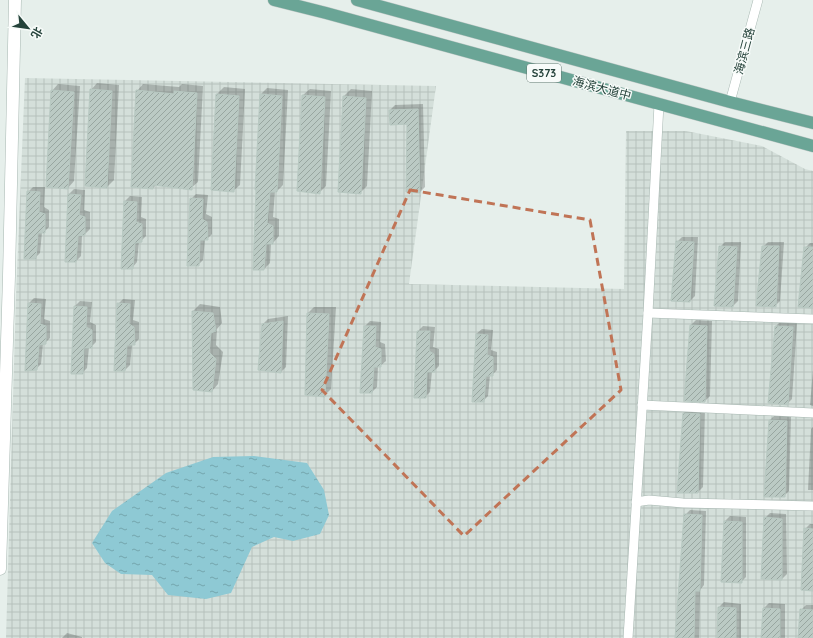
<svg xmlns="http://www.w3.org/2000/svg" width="813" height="638" viewBox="0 0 813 638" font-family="Quicksand,'Noto Sans SC',sans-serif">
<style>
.industrial{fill:url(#industrial-grid)}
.water{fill:url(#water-ripples)}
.shadow{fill:#0003}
.building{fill:url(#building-hatch);stroke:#b8c9c2}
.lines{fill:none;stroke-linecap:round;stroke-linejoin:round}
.minor-casing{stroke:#a8b8b2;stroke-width:10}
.tertiary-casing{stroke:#a8b8b2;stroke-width:13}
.primary-casing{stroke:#c2cac8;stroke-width:13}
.minor{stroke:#fff;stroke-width:9}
.tertiary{stroke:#fff;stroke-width:12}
.primary{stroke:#6aa596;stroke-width:12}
.marked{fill:none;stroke:#c07456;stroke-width:3;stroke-dasharray:8 5;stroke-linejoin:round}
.labels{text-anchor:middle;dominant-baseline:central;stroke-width:3;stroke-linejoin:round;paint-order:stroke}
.shield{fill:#f7fbf9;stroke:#637a73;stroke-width:1}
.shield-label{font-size:11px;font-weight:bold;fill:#24423a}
.street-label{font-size:12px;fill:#24423a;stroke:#f7fbf9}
</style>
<defs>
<pattern id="industrial-grid" width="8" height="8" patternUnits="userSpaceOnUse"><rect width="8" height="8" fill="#d4dfda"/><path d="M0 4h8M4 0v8" fill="none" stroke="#b6c1bc"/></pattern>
<pattern id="water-ripples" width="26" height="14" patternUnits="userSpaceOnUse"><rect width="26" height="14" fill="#8ec9d4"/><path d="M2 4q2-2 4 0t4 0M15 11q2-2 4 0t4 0" fill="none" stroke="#74a5ad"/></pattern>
<pattern id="building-hatch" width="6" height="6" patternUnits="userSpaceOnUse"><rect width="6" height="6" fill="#bbcac4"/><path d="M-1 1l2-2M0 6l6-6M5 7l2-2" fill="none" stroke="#98a6a0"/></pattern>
</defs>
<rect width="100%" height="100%" fill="#e6efeb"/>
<path class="industrial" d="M25,78L436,86L409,284L624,289L626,131H686L762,146L805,169L813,171V638H6L16,296Z"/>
<path class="water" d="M254,456L307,463L324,490L329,515L320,534L293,541L274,537L252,547L231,593L206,599L168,595L152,575L121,574L105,563L92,543L112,511L166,473L213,457Z"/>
<g class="shadow">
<path d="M97,83L119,85L114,180L107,187L91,90Z"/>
<path d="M58,84L80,86L74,181L68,188L52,91Z"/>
<path d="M143,84L179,87L182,84L203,86L198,182L191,188L156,185L153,188L137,91Z"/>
<path d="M224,87L245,89L240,185L233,191L217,94Z"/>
<path d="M267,88L288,90L283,185L277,191H275L273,217L279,219V236L273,243H271L270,263L264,269L258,189H256L261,94Z"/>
<path d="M310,89L331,91L326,186L319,193L303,95Z"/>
<path d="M351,89L372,91L367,186L360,193L339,191L344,96Z"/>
<path d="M423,104L425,187L420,192H407L408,123L390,110L395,105Z"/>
<path d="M33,187H45L44,207L49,210V227L44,232H42L40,253L35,258L28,192Z"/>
<path d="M74,189L85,190L84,210L90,212V229L85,234L82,235L81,256L76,261L69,194Z"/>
<path d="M196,194L208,195L206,214L212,217V234L207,239H205L203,260L198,265L191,199Z"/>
<path d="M130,196L142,197L141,217L146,219V236L141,241H139L137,262L132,268L125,201Z"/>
<path d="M682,237H698L695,296L690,301L677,242Z"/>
<path d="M725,242H741L738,301L733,306L720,247Z"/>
<path d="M768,242H784L780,301L775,306L763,247Z"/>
<path d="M810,243H813V307L805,248Z"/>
<path d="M34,298L46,299L44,319L50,321V338L45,343H43L41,364L36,369L26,370L29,303Z"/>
<path d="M123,299L135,300L133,320L139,322V339L134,344H132L130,365L125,370L118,304Z"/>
<path d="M80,301L92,302L90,322L96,325V342L91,347H89L87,368L82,373L75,306Z"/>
<path d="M200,304L220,307L222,323L217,329L216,345L223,352L218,384L212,391L193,311Z"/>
<path d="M314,307H336L331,389L324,396L308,313Z"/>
<path d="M288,316L286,367L281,372L263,324L268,319Z"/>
<path d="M696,320L712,321L710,396L705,401L691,325Z"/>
<path d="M370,321L381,322L380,342L385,344L386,361L380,366H378L377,387L372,392L365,326Z"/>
<path d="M781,321L797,322L792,399L787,404L776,326Z"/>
<path d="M423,326L435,327L433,347L439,349V366L434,371H432L430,392L425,397H415L418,331Z"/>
<path d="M482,329L493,330L491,350L497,352V370L492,375H490L488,396L483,401L476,334Z"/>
<path d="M813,370V406L810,405Z"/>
<path d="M689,408L705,409L703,487L698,492L684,413Z"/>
<path d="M775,415L791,416L789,491L784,496L770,420Z"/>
<path d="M813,427V490H808L811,429Z"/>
<path d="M690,510L706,511L704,585L700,590L699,638H676L685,515Z"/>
<path d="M770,513L786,514L787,574L782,579L765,518Z"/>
<path d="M730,516L746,517V577L741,582L725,521Z"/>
<path d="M810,524H813V590L805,529Z"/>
<path d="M724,602L741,604V638H718L719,607Z"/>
<path d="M769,603L785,604V638H762L764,608Z"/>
<path d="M806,605H813V638H799L801,610Z"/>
<path d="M67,633L82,637V638H62Z"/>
</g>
<g class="building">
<path d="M90,89L112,91L107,188L85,186Z"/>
<path d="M51,90L74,92L68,189L46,187Z"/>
<path d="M136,90L174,94V91L197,93L192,190L153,185V189L131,187Z"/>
<path d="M216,94L239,96L234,192L211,190Z"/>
<path d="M260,94L282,96L277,192H270L267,223L273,226V244H266L264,270H253L256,190H255Z"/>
<path d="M302,95L325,97L320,194L297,191Z"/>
<path d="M343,96L366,98L361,194L338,192Z"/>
<path d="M418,109L420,193L406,192L407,124L390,125L389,110Z"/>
<path d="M27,191L40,192L39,212L45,214V233H38L36,259H24Z"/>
<path d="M68,194L81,195L79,215L85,217V235L78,236L76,262H65Z"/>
<path d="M190,198L203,199L202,219L207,222L208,240H200L199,266H187Z"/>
<path d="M124,201L137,202L136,222L142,224V242L135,243L133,269H121Z"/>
<path d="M676,241L694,242L690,302L671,301Z"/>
<path d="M719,246L737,247L733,307L714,306Z"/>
<path d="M762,246H779L776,307L756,306Z"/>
<path d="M804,247H813V308L798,307Z"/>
<path d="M28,303L41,304L40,324L46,326V344L39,345L37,370L25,371Z"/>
<path d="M117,303L130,304L129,324L134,327L135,345H127L125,371H114Z"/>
<path d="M74,306L87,307L86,327L92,330V348H84L83,374H71Z"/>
<path d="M192,311L213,313L216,331L211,333L209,352L216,359L212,392L193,390Z"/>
<path d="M307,313L329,314L325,397L305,395Z"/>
<path d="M283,321L281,373L258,370L262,324Z"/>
<path d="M690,325L707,326L705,402L684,401Z"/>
<path d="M364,326H376L375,347L381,349V367H374L372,393H360Z"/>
<path d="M775,326L793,327L788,405L768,403Z"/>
<path d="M417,331H430L429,351L434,354L435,372H427L426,398H414Z"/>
<path d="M476,334L488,335L487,355L493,357V376H486L484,402H472Z"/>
<path d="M683,413L700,414L698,493H677Z"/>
<path d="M769,420L787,421L785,497H764Z"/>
<path d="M684,514L702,515L700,591H695L694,638H675Z"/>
<path d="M764,517L782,519V580L761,579Z"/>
<path d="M724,521L742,522V583L721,582Z"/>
<path d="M804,528L813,529V591L801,590Z"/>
<path d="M718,607L736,608V638H717Z"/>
<path d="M763,608L780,609V638H761Z"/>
<path d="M800,609L813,610V638H798Z"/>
</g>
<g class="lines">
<g class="minor-casing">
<g id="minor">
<path d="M730,102L758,0"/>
<path d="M648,313L813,319"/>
<path d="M642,405L813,413"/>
<path d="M636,502L649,500L683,503L813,506"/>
<path d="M628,638L648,313L659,104"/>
</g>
</g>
<g class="tertiary-casing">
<path id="tertiary" d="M0,569L9,276L15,0"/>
</g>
<g class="primary-casing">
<g id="primary">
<path d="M274,0L326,13L813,146"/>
<path d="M357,0L730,102L813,123"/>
</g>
</g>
<use href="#minor" class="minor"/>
<use href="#tertiary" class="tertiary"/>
<use href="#primary" class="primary"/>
</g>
<path class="marked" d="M410,190L590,220L621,390L464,536L322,390Z"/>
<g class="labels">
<rect class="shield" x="527" y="64" width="34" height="18" rx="3"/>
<g class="shield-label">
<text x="544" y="73">S373</text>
</g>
<g class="street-label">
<text transform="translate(744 51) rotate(-75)">海滨三路</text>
<text transform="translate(602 88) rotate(15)">海滨大道中</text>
</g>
</g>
<g transform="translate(28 28) rotate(119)" stroke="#f7fbf9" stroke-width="3" paint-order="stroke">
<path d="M0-3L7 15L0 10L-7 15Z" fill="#24423a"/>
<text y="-6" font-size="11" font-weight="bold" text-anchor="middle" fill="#24423a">北</text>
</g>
</svg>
